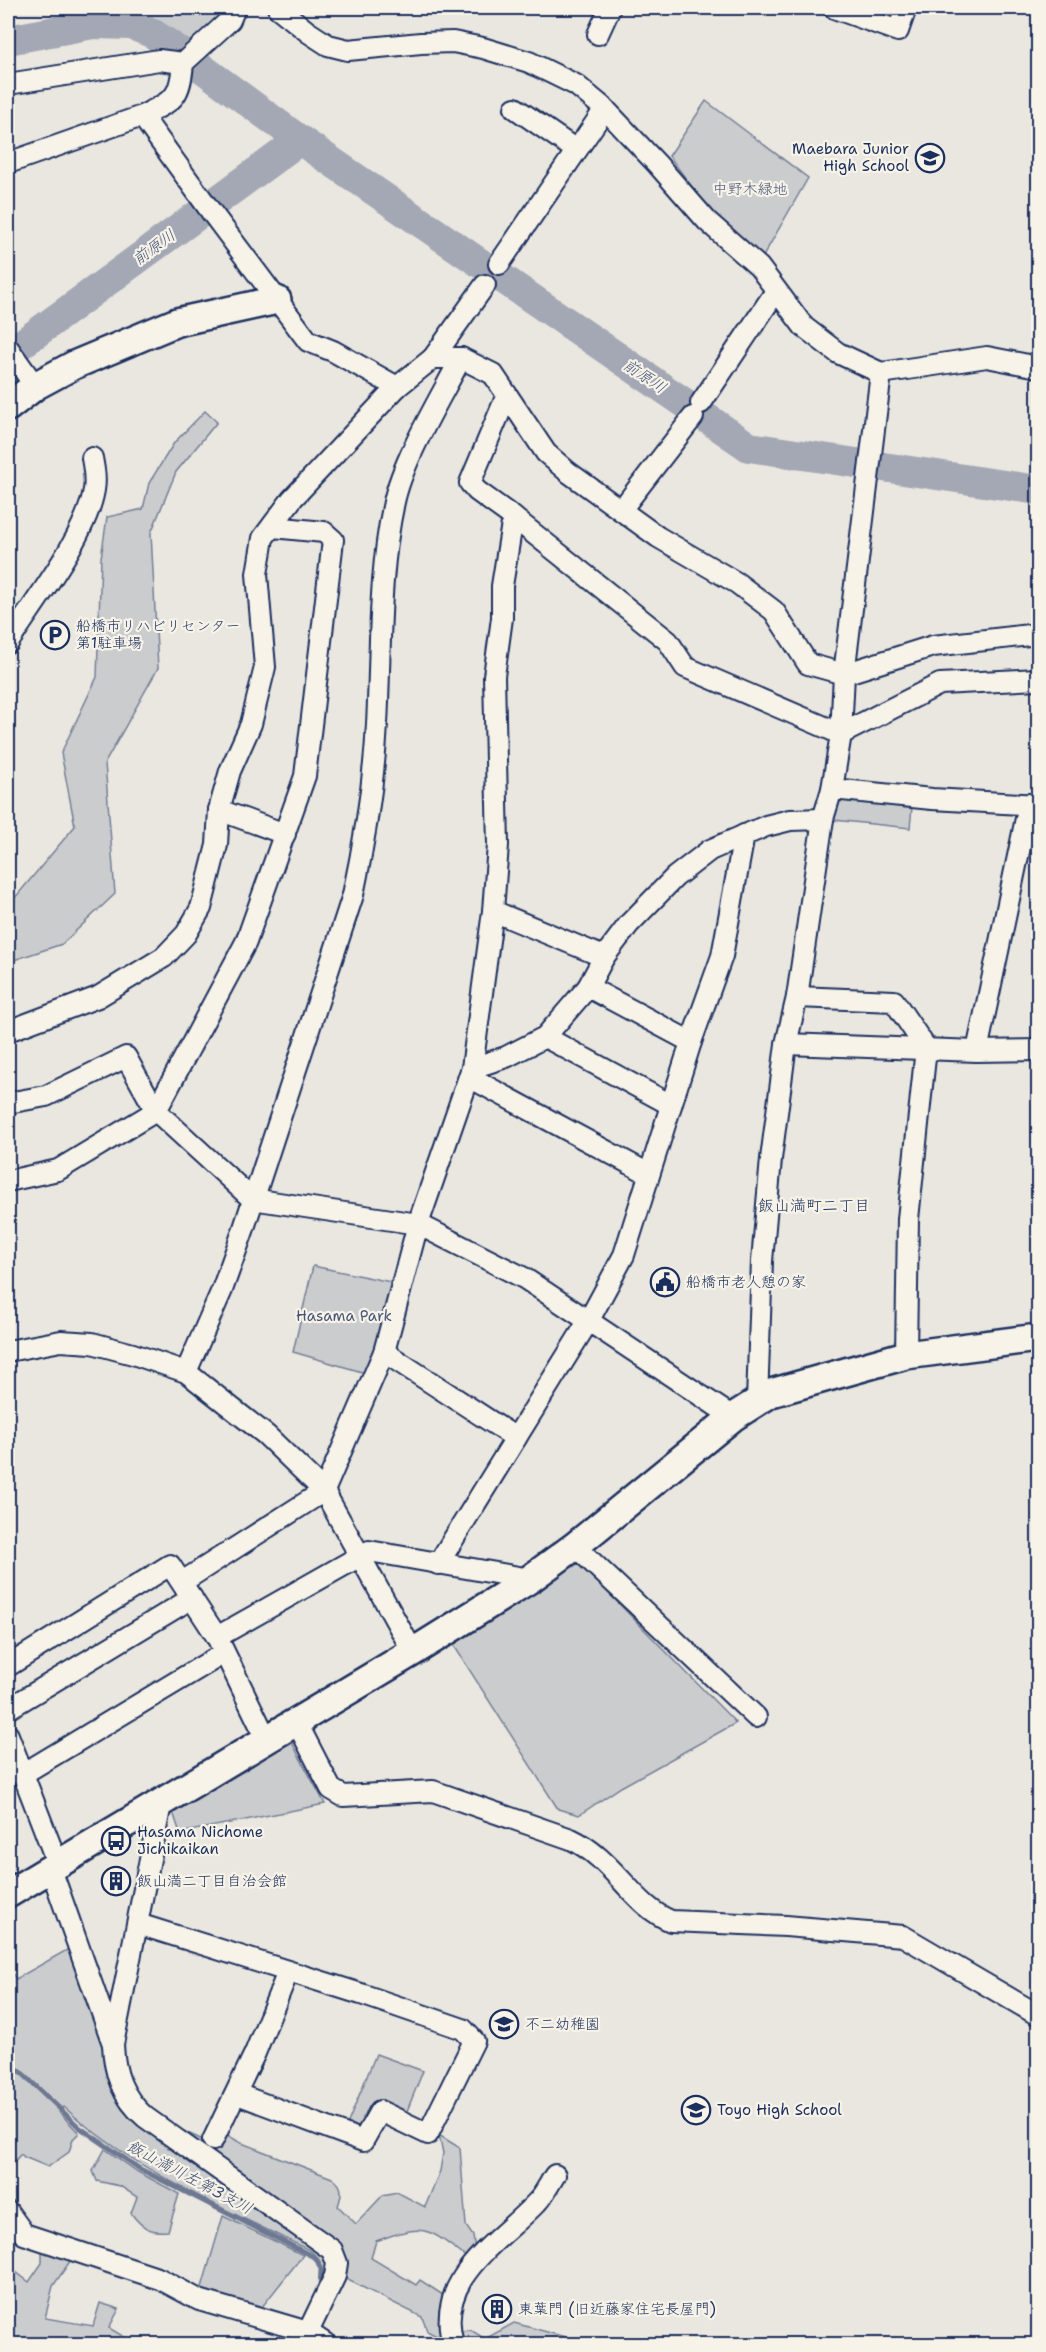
<svg xmlns="http://www.w3.org/2000/svg" width="1046" height="2352" viewBox="0 0 1046 2352" font-family="'Shantell Sans','Klee One',sans-serif">
<style>
.green{fill:#cbcccd;stroke:#737e96;stroke-width:1.5}
.lines{fill:none;stroke-linecap:round;stroke-linejoin:round}
.stream{stroke:#6d7892;stroke-width:5}
.river{stroke:#a3a8b4;stroke-width:30}
.street-casing{stroke:#1b2f5e;stroke-width:24}
.secondary-casing{stroke:#1b2f5e;stroke-width:32}
.street{stroke:#f7f3e8;stroke-width:20}
.secondary{stroke:#f7f3e8;stroke-width:27}
.labels{text-anchor:middle;dominant-baseline:central;stroke-width:4.5;stroke-linejoin:round;paint-order:stroke}
.poi-label{font-size:15px;fill:#1b2f5e;stroke:#f7f3e8;text-anchor:start}
.park-label{font-size:15px;fill:#47567a;stroke:#f7f3e8}
.water-label{font-size:16px;font-style:italic;fill:#445378;stroke:#f7f3e8}
.neighbourhood-label{font-size:16px;fill:#1b2f5e;stroke:#f7f3e8}
</style>
<rect width="100%" height="100%" fill="#eae7e0"/>
<filter id="ink" filterUnits="userSpaceOnUse"><feTurbulence type="fractalNoise" baseFrequency=".0167" numOctaves="2"/><feDisplacementMap in="SourceGraphic" scale="12" xChannelSelector="R" yChannelSelector="G"/><feConvolveMatrix kernelMatrix="1 2 1 2 8 2 1 2 1" color-interpolation-filters="sRGB"/></filter>
<g filter="url(#ink)">
<g class="green">
<path d="M130,8H223C218,25 197,39 184,51L154,30L131,23Z"/>
<path d="M706,101L808,178L761,260L713,215L669,156Z"/>
<path d="M205,411L217,422L176,472L151,533L158,668L105,763L115,894L62,944L8,962V902L14,899L75,826L61,753L97,677L101,558L107,517L143,509L149,483L174,443Z"/>
<path d="M835,798L912,807L910,828L834,820Z"/>
<path d="M313,1266L396,1283L369,1374L293,1352Z"/>
<path d="M577,1561L736,1723L621,1787L579,1815L558,1809L453,1644Z"/>
<path d="M291,1741L325,1804L180,1833L173,1812Z"/>
<path d="M72,1947L109,2048L114,2086L322,2251L330,2264L325,2280C323,2266 321,2259 309,2250C225,2209 134,2171 64,2107L59,2112L79,2133L73,2139L69,2152L48,2167L24,2157L21,2154L8,2168V1967L16,1979Z"/>
<path d="M376,2054L423,2071L405,2116L379,2104L359,2135L345,2130Z"/>
<path d="M179,2129L218,2147L226,2134L239,2142L332,2178C344,2186 342,2194 338,2206L356,2224L383,2195L397,2192L425,2207L440,2171L443,2153L439,2135L460,2148L466,2226L473,2236L475,2251L467,2258C427,2227 425,2223 376,2241L371,2258L416,2285L420,2280L443,2295L444,2340L427,2331L422,2317L342,2277L344,2258Z"/>
<path d="M105,2149L138,2172L179,2194L168,2231C150,2233 141,2227 131,2213L137,2197L120,2186L97,2181L93,2171Z"/>
<path d="M223,2216L303,2255L258,2312L200,2294Z"/>
<path d="M8,2220L17,2233L9,2252L11,2268L29,2282L42,2263V2253L44,2248L73,2257L53,2286L45,2318L93,2326L100,2303L119,2309L109,2328L136,2344H8Z"/>
<path d="M514,2323L591,2344H465L461,2331L471,2330L485,2339Z"/>
</g>
<g class="lines">
<path class="stream" d="M8,2063L20,2071L79,2127L140,2169L316,2258L321,2269L320,2289"/>
<g class="river">
<path d="M8,40L93,24L131,25L152,33L176,49L300,140"/>
<path d="M8,354L300,140L749,447L1038,490"/>
</g>
<g class="street-casing">
<g id="street">
<path d="M235,8L230,20L183,63C180,100 173,100 142,116L212,213L308,341L333,351L397,387"/>
<path d="M278,8L308,32L328,45L348,50L421,43L453,42L483,48L529,62L576,85L605,109L658,165L707,221L759,267L804,327L838,353L881,373L844,674L841,734L832,789L823,819L797,997L786,1044L771,1159L762,1261L757,1401"/>
<path d="M834,8L898,31L906,8"/>
<path d="M598,34L610,8"/>
<path d="M8,84L159,60L183,63"/>
<path d="M515,108L576,150"/>
<path d="M8,163L142,116"/>
<path d="M499,264L605,109"/>
<path d="M8,348L35,386"/>
<path d="M433,358L485,285"/>
<path d="M881,373L987,357L1038,367"/>
<path d="M507,395L470,483L477,491L513,517L668,641L685,667L841,734L940,684L1038,679"/>
<path d="M701,403L776,291"/>
<path d="M621,510L693,417"/>
<path d="M8,643C34,602 86,537 94,490C96,479 94,469 92,458"/>
<path d="M832,789L932,799L1038,805"/>
<path d="M219,810L285,834"/>
<path d="M493,911L604,957"/>
<path d="M588,987L691,1042"/>
<path d="M797,997L894,1001L926,1048L908,1219L906,1355"/>
<path d="M8,1031L98,997L164,957L186,934L201,908L217,845L219,810L230,771L251,724L265,667L257,574L263,538L292,499L397,387L433,358H461L493,374L546,453L568,472L658,537L737,583L774,611L808,664L844,674L933,646L1038,634"/>
<path d="M545,1037L671,1105"/>
<path d="M786,1044L977,1051L1038,1050"/>
<path d="M977,1051L1029,804"/>
<path d="M472,1068L506,1057L545,1037L588,987L604,957L629,924L675,877L710,850L766,826L790,820L823,819"/>
<path d="M469,1077L649,1174"/>
<path d="M8,1103L46,1096L126,1057L156,1111L252,1199L418,1224L524,1278L733,1417"/>
<path d="M8,1181L58,1170L156,1111L246,942L305,776L333,540L324,532L273,527"/>
<path d="M8,1351L61,1341L92,1343L133,1354L186,1372L266,1435L324,1491L413,1652"/>
<path d="M384,1352L516,1438"/>
<path d="M186,1372L222,1290L243,1231L353,895C365,839 374,782 377,724C381,650 378,576 394,502C403,459 440,399 461,358"/>
<path d="M575,1546L756,1717"/>
<path d="M438,1564L589,1320L624,1255L691,1042L722,956L744,835"/>
<path d="M182,1582L324,1491L384,1352L418,1224L472,1068L493,911L498,845L494,676L502,618V586L513,517"/>
<path d="M217,1637L369,1551L530,1579"/>
<path d="M8,1666L170,1565L217,1637L267,1740"/>
<path d="M8,1709L192,1598"/>
<path d="M296,1721L331,1789L343,1796L433,1791L571,1839C614,1859 633,1906 671,1921L786,1926L903,1936L1038,2015"/>
<path d="M8,1735L58,1865"/>
<path d="M21,1775L224,1653"/>
<path d="M161,1804L113,2044C114,2073 122,2097 145,2117L332,2250L337,2263L335,2276L308,2332"/>
<path d="M51,1869L113,2044"/>
<path d="M138,1924L361,1994L463,2029L474,2041L428,2134L380,2111L363,2141L237,2094"/>
<path d="M213,2140L255,2053L288,1972"/>
<path d="M8,2212L24,2234L160,2279L199,2300L308,2332L326,2344"/>
<path d="M453,2344C434,2278 497,2244 537,2202C544,2195 549,2184 555,2175"/>
</g>
</g>
<g class="secondary-casing">
<g id="secondary">
<path d="M8,407L35,386L74,365L177,322L277,300"/>
<path d="M8,1894L413,1652L530,1579L575,1546L733,1417L771,1393L906,1355L1038,1338"/>
</g>
</g>
<use href="#street" class="street"/>
<use href="#secondary" class="secondary"/>
</g>
</g>
<defs>
<g id="school-ring" transform="scale(1.5)"><circle r="9.5" fill="#f7f3e8" stroke="#1b2f5e" stroke-width="1.5"/><path d="M0-5L7-2L0 1L-7-2ZM-4 1L0 2.5L4 1V4Q0 6-4 4Z" fill="#1b2f5e"/></g>
<g id="parking-ring" transform="scale(1.5)"><circle r="9.5" fill="#f7f3e8" stroke="#1b2f5e" stroke-width="1.5"/><path d="M-3.5-5.5H1a3.5 3.5 0 0 1 0 7H-1V5.5H-3.5ZM-1-3.4V-.6H.8a1.4 1.4 0 0 0 0-2.8Z" fill="#1b2f5e"/></g>
<g id="civic-ring" transform="scale(1.5)"><circle r="9.5" fill="#f7f3e8" stroke="#1b2f5e" stroke-width="1.5"/><path d="M-.6-6.5H3V-4.5H.6V-3L4-1V1h2V6H-6V1h2V-1L-.6-3ZM-1.2 2.5V6h2.4V2.5Z" fill="#1b2f5e"/></g>
<g id="bus-ring" transform="scale(1.5)"><circle r="9.5" fill="#f7f3e8" stroke="#1b2f5e" stroke-width="1.5"/><path d="M-5-6H5V4H4V6H2V4H-2V6H-4V4H-5ZM-3.5-4V0h7V-4ZM-3.5 1.2v1.5H-2V1.2ZM2 1.2v1.5H3.5V1.2Z" fill="#1b2f5e"/></g>
<g id="building-ring" transform="scale(1.5)"><circle r="9.5" fill="#f7f3e8" stroke="#1b2f5e" stroke-width="1.5"/><path d="M-4-6H4V6H1V3H-1V6H-4ZM-2.5-4.3h1.7v1.8h-1.7ZM.8-4.3h1.7v1.8H.8ZM-2.5-1h1.7V.8h-1.7ZM.8-1h1.7V.8H.8Z" fill="#1b2f5e"/></g>
</defs>
<g fill-rule="evenodd">
<use href="#school-ring" x="930" y="158"/>
<use href="#parking-ring" x="55" y="635"/>
<use href="#civic-ring" x="665" y="1282"/>
<use href="#bus-ring" x="116" y="1841"/>
<use href="#building-ring" x="116" y="1881"/>
<use href="#school-ring" x="504" y="2024"/>
<use href="#school-ring" x="696" y="2110"/>
<use href="#building-ring" x="497" y="2309"/>
</g>
<g class="labels">
<g class="poi-label">
<text x="909" y="149" text-anchor="end">Maebara Junior<tspan x="909" dy="17">High School</tspan></text>
<text x="76" y="626">船橋市リハビリセンター<tspan x="76" dy="17">第1駐車場</tspan></text>
<text x="686" y="1282">船橋市老人憩の家</text>
<text x="137" y="1832">Hasama Nichome<tspan x="137" dy="17">Jichikaikan</tspan></text>
<text x="137" y="1881">飯山満二丁目自治会館</text>
<text x="525" y="2024">不二幼稚園</text>
<text x="717" y="2110">Toyo High School</text>
<text x="518" y="2309">東葉門 (旧近藤家住宅長屋門)</text>
</g>
<g class="park-label">
<text x="750" y="189">中野木緑地</text>
<text x="344" y="1316">Hasama Park</text>
</g>
<g class="water-label">
<text transform="translate(154 247) rotate(-36)">前原川</text>
<text transform="translate(645 376) rotate(34)">前原川</text>
<text transform="translate(190 2177) rotate(28)">飯山満川左第3支川</text>
</g>
<g class="neighbourhood-label">
<text x="814" y="1205">飯山満町二丁目</text>
</g>
</g>
<rect width="1046" height="2352" fill="none" stroke="#f7f3e8" stroke-width="30"/>
<rect x="15" y="15" width="1016" height="2322" fill="none" stroke="#1b2f5e" stroke-width="2" filter="url(#ink)"/>
</svg>
